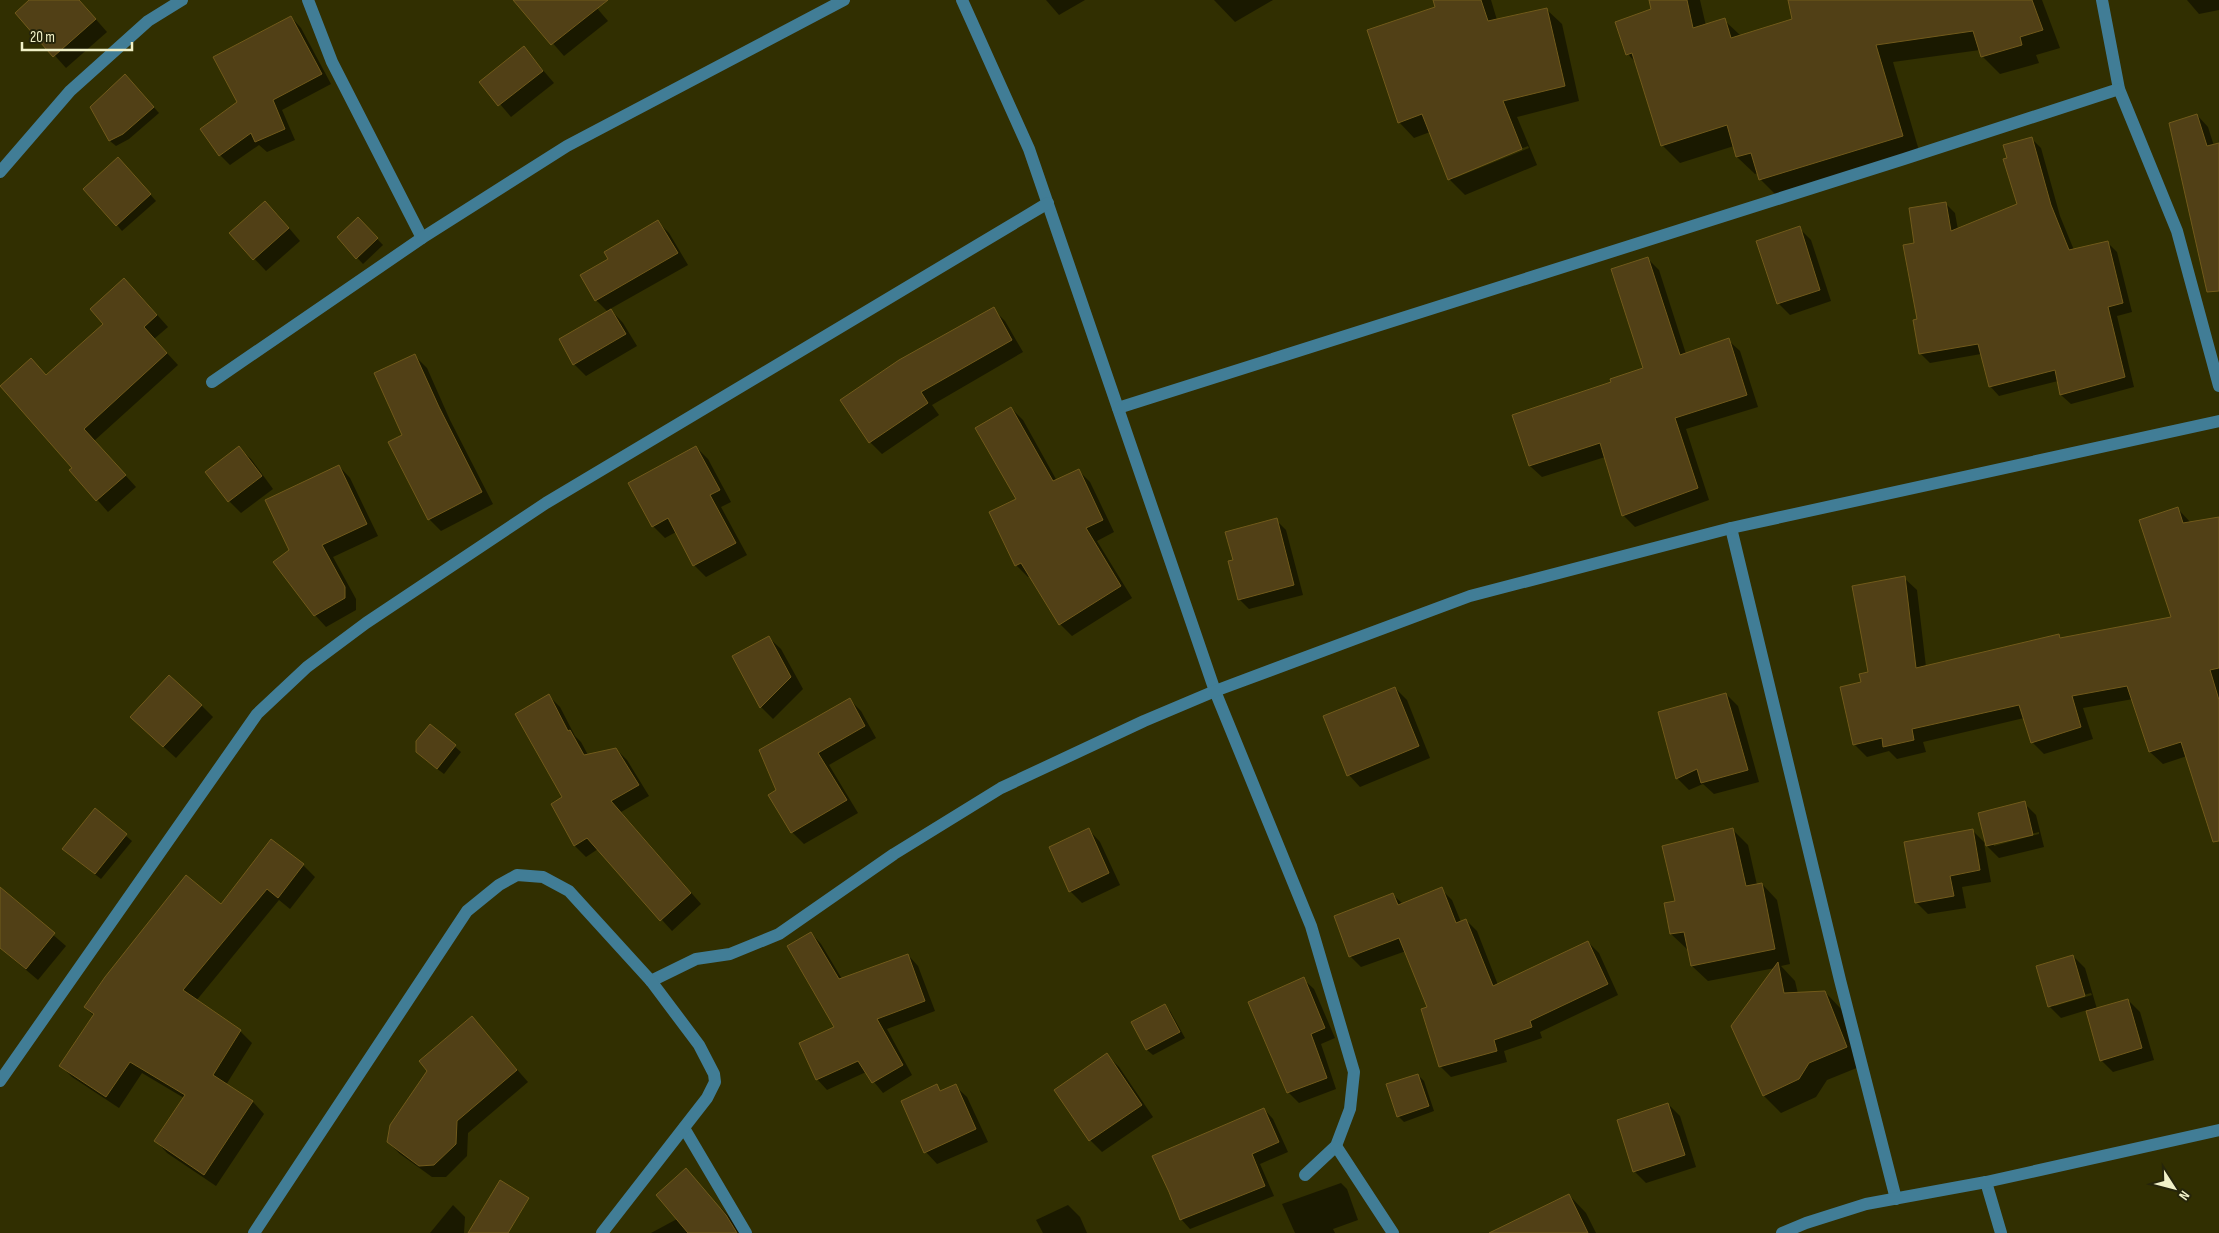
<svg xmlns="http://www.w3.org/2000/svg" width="2219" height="1233" viewBox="0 0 2219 1233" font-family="'Sofia Sans Condensed',sans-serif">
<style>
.shadow{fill:#0007;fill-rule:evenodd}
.building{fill:#514016;stroke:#715a1b}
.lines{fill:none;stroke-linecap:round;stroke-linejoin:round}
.minor{stroke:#417d96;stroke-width:12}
</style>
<rect width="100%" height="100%" fill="#312f01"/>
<g class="shadow">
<path d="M31,0H79L107,32L66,68L17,13Z"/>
<path d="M531,0H590L608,21L564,56L521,7Z"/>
<path d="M1046,0H1085L1059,15Z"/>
<path d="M1214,0H1273L1235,22Z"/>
<path d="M1434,0H1491L1497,20L1546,9L1562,24L1579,101L1517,117L1537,165L1465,195L1449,179L1430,132L1414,138L1399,122L1437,8ZM1528,146L1529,148L1455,178V176Z"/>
<path d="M1651,0H1700L1706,26L1724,20L1741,36L1794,20L1789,0H2042L2060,48L2036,55L2039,63L2000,74L1982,56L1980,50L1893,62L1920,154L1778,197L1760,179L1758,173L1755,174L1737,157L1734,146L1680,163L1662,145L1636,63L1628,54L1653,10Z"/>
<path d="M2187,0H2219V10L2199,14Z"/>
<path d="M291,17L301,28L331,84L282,110L295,140L267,152L259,145L230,165L220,155L239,103Z"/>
<path d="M524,48L554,83L511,117L481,82Z"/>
<path d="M131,82L159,113L129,139L116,146L110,141L91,107Z"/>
<path d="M2197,115L2208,127L2214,146L2219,145V253Z"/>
<path d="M2031,138L2041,148L2060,216L2074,250L2107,242L2117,252L2132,312L2117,316L2134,387L2071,404L2061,395L2058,381L1999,396L1990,386L1981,354L1930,363L1920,353L1915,244L1945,203L1955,213L1958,230L2018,205L2008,158Z"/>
<path d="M123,164L156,201L122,231L117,225Z"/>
<path d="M277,214L300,241L266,271L230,233Z"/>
<path d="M358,219L383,245L363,264L338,237Z"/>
<path d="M658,222L669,233L688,265L610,309L623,323L637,346L586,376L574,364L608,312L596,300Z"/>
<path d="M1799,228L1811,240L1831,301L1790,315L1778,303Z"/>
<path d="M1647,258L1659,270L1686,354L1728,340L1740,351L1758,407L1686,429L1709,500L1635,527L1623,515L1605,457L1542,477L1530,466L1514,416L1612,383L1644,369Z"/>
<path d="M136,291L168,327L154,339L178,365L94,441L136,487L108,512L71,470L74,468L47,376L105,324Z"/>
<path d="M993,309L1005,321L1023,352L932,405L939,415L882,454L870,442L842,401Z"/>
<path d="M415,356L427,368L450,420L493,504L441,531L429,519L403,435Z"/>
<path d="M1011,408L1023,420L1057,481L1078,470L1090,482L1114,532L1097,541L1132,598L1072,636L1060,624L1030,576L1028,577L1016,565L1018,500Z"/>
<path d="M696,447L708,459L731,502L721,507L747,555L706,577L694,565L676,532L665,538L653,526Z"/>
<path d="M239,448L251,459L273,489L241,513L229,501Z"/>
<path d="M339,466L350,478L378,536L333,557L356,599V610L326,627L315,615L290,551Z"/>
<path d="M2178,509L2191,523L2219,518V829L2187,756L2163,764L2150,752L2133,699L2083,708L2093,739L2044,754L2032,742L2024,718L1923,742L1926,752L1897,759L1889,751L1867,757L1854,744L1863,683L1869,673L1904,578L1917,590L1926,667L2059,635L2062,639L2172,618Z"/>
<path d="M1276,520L1286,530L1303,595L1249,609L1239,599Z"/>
<path d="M769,638L781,649L803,689L773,719L761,707L734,657Z"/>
<path d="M1395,688L1407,700L1430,758L1360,787L1349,775Z"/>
<path d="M1726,694L1738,706L1759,782L1714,794L1703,784L1689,790L1677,778Z"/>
<path d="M549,696L560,707L575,736L581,742L588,755L616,749L627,760L649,796L621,812L701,904L672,931L598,849L586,857L575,846L553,805L563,798Z"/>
<path d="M849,699L861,711L876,738L829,765L858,813L804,844L792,832L770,795L778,790Z"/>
<path d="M201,705L213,717L176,758L144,729Z"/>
<path d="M430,725L461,752L444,774L423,758Z"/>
<path d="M2024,803L2036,815L2044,847L1999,858L1984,843L1991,882L1962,887L1966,908L1928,914L1916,902L1972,830L1987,845ZM2039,832V834L1994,846V843Z"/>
<path d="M95,810L132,841L101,879L69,854Z"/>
<path d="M1732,829L1748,845L1757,885L1762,884L1777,900L1790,964L1781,966L1795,981L1798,994L1825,992L1842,1010L1864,1065L1827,1080L1816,1097L1781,1113L1764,1096L1775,968L1708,981L1692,966L1689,949H1687L1671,934L1665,904L1677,902Z"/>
<path d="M1089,830L1100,842L1120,885L1082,903L1070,891Z"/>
<path d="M271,841L303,865L315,877L290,909L279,900L196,1001L240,1031L252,1043L226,1085L253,1102L264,1114L216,1186L167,1153L156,1141L184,1098L142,1073L119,1108L72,1077L60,1065L94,1016L85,1007L221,905Z"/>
<path d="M0,889L66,946L38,980L0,948Z"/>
<path d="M1441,889L1452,900L1461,922L1466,920L1477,931L1498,985L1588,942L1599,953L1618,995L1540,1032L1542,1038L1504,1051L1507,1062L1451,1077L1440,1066L1428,1008L1406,951L1361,967L1350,956L1393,895L1403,904Z"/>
<path d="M811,933L821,944L842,979L908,955L918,966L935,1011L887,1029L912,1075L883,1093L866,1072L827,1090L817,1079L836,1028Z"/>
<path d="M2073,956L2085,968L2097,1009L2128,1000L2140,1012L2154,1060L2113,1072L2101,1060L2087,1010L2061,1018L2049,1006ZM2091,993L2092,995L2055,1006V1003Z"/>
<path d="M1303,979L1314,989L1335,1038L1321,1044L1336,1089L1299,1103L1288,1092Z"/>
<path d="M1165,1006L1170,1011L1185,1038L1153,1055L1147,1050L1133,1023Z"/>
<path d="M472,1018L528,1082L468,1133L467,1156L446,1177H432L400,1154L388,1142Z"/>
<path d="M1107,1055L1119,1067L1153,1117L1102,1152L1090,1140Z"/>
<path d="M1418,1075L1424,1081L1434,1111L1404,1122L1398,1116Z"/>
<path d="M936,1086L942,1092L955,1086L967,1097L988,1142L937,1164L926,1152L903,1102Z"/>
<path d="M1668,1104L1680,1116L1696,1167L1646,1183L1634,1171Z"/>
<path d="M1264,1109L1273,1119L1288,1152L1260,1164L1274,1196L1190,1229L1181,1219Z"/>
<path d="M1341,1183L1347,1189L1358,1220L1333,1229L1335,1233H1295L1282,1204Z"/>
<path d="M1569,1195L1586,1213L1596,1233H1492Z"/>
<path d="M453,1205L465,1217L464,1233H430Z"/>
<path d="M1068,1205L1080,1217L1087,1233H1043L1036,1220Z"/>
<path d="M721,1208L732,1219L740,1233H651L677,1219Z"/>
</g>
<g class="building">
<path d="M29,0H79L96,19L53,57L15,13Z"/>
<path d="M513,0H608L551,45Z"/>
<path d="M1433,0H1481L1488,21L1547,8L1565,86L1503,101L1522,149L1448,180L1422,114L1398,123L1367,30L1435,7Z"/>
<path d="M1649,0H1687L1693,28L1725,18L1731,38L1792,19L1788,0H2032L2043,30L2020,37L2022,45L1981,57L1973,31L1876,45L1903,136L1759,180L1751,153L1736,157L1727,125L1661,146L1632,53L1626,55L1615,22L1651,9Z"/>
<path d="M291,16L322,74L273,100L285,129L255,142L251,133L219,156L200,129L237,102L213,57Z"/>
<path d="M524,46L543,71L498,106L479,82Z"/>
<path d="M125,74L154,107L123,134L109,141L90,107Z"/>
<path d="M2197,114L2207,146L2219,143V291L2207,292L2169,123Z"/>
<path d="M2032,137L2051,205L2069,250L2108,241L2123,303L2108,307L2125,377L2060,395L2055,370L1989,387L1978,344L1919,354L1913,320L1917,319L1903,245L1914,243L1909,208L1946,202L1951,231L2017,204L2003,159L2007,158L2003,145Z"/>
<path d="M118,157L151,194L116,226L83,189Z"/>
<path d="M265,201L289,228L253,260L229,233Z"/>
<path d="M358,217L378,238L356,259L337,237Z"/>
<path d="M658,220L678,253L595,301L580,275L608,259L604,252Z"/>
<path d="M1800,226L1820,290L1777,304L1756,241Z"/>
<path d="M1648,257L1680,355L1729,338L1747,395L1675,418L1698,488L1622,516L1600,443L1529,466L1512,415L1611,382L1610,379L1643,368L1611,269Z"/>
<path d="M124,278L157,315L144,327L167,353L84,429L126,475L96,501L69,470L72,468L0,386L31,358L46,375L103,324L90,309Z"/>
<path d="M994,307L1012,340L921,392L928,403L869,443L840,400L899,360Z"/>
<path d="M611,309L626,334L573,365L559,339Z"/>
<path d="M415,354L439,407L482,492L428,520L388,442L402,435L374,373Z"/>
<path d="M1011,407L1053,481L1079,469L1103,520L1086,528L1121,586L1059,625L1021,563L1015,566L989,512L1016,499L975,428Z"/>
<path d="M239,446L262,476L228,502L205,472Z"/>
<path d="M696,446L720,490L710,495L736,543L693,566L668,518L652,527L628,483Z"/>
<path d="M339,465L367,524L322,545L345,587V598L314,616L273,562L289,550L265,500Z"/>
<path d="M2178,507L2183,523L2219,517V668L2210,670L2219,700V841L2213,842L2181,742L2149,752L2127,686L2072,696L2081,727L2031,743L2019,705L1912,729L1914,740L1883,747L1882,738L1853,745L1840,687L1861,682L1859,674L1868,672L1852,586L1905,576L1916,668L2059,634L2060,638L2171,617L2139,520Z"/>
<path d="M1277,518L1294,585L1238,600L1228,561L1233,560L1225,532Z"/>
<path d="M769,636L791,677L760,708L732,656Z"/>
<path d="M169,675L202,705L163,747L130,717Z"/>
<path d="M1395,687L1419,746L1347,776L1323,716Z"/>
<path d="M1726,693L1748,770L1701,783L1697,769L1676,779L1658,712Z"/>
<path d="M549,694L568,731L570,730L584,755L616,748L639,785L611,801L691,893L660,921L587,838L574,846L551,804L562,797L515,714Z"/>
<path d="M850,698L865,726L818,753L847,800L791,833L768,795L776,790L759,750Z"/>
<path d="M430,724L456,745L437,769L416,752V741Z"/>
<path d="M2025,801L2033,835L1986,846L1978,813Z"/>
<path d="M95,808L127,834L95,874L62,849Z"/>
<path d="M1089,828L1109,873L1069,892L1049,847Z"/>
<path d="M1733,828L1746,886L1762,883L1775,949L1691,966L1684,932L1670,934L1664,903L1675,901L1662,846Z"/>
<path d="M1973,829L1980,870L1950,876L1954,896L1915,903L1904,842Z"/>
<path d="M271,839L304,864L278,898L267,889L183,990L241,1030L213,1075L253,1101L204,1175L154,1141L185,1095L130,1062L106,1097L59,1066L94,1014L84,1007L105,977L186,875L221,904Z"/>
<path d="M0,887L55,933L26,969L0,948Z"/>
<path d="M1442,887L1456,923L1466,919L1493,986L1588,941L1608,984L1530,1021L1532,1027L1494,1040L1497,1051L1439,1067L1421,1009L1427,1007L1399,938L1349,957L1334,916L1393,893L1398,905Z"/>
<path d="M811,932L839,979L908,954L925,1001L877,1019L903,1065L872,1083L858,1061L816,1080L799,1043L834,1027L787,946Z"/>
<path d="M2073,955L2085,996L2048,1007L2036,966Z"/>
<path d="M1778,962L1784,993L1825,991L1847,1047L1809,1063L1799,1079L1763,1096L1731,1026Z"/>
<path d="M1304,977L1325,1028L1311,1034L1327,1078L1287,1093L1248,1002Z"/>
<path d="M2128,999L2142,1048L2100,1061L2086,1011Z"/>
<path d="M1165,1004L1180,1032L1146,1050L1131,1022Z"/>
<path d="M472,1016L517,1070L457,1121L456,1144L434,1165L419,1166L387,1142L390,1125L427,1071L419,1061Z"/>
<path d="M1107,1053L1142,1105L1089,1141L1054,1090Z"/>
<path d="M1418,1074L1429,1106L1397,1117L1386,1084Z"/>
<path d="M937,1084L940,1091L956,1084L976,1129L924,1153L901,1101Z"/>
<path d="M1668,1103L1685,1155L1633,1172L1617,1120Z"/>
<path d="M1264,1108L1279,1142L1252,1154L1265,1186L1180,1220L1169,1192L1152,1156Z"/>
<path d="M686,1168L726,1215L737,1233H688L656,1195Z"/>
<path d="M500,1180L529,1198L508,1233H468Z"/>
<path d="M1569,1194L1588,1233H1489Z"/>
</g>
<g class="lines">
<g class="minor">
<path d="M308,0L332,62L422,238"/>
<path d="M962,0L1029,149L1215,691L1311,926L1354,1072L1350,1109L1336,1146L1305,1175"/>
<path d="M2102,0L2119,89L2177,231L2219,386"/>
<path d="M0,172L70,91L148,21L182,0"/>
<path d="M212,382L422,238L567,146L844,0"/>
<path d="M1118,408L1904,159L2119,89"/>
<path d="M1731,528L1840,980L1896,1199"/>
<path d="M651,981L696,959L730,954L779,934L894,854L1001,788L1144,721L1215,691L1470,596L1731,528L2219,421"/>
<path d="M0,1081L257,714L307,667L366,623L546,503L1048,203"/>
<path d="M684,1128L746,1233"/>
<path d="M1336,1146L1393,1233"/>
<path d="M1986,1182L2001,1233"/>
<path d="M254,1233L467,911L499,885L517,875L543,877L569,891L651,981L699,1045L714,1074L715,1082L707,1098L602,1233"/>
<path d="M1782,1233L1806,1223L1866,1204L1986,1182L2219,1130"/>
</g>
</g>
<g transform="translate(2174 1188) rotate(126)" stroke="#26250a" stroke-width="4" paint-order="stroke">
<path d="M0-4L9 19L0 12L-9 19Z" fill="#f1f1c8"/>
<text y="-8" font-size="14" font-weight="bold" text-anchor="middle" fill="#f1f1c8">N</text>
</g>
<path d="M22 42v8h110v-8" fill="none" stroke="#f1f1c8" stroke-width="2.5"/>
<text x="30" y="42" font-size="15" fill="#f1f1c8" stroke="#26250a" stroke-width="4" paint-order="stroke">20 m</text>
</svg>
